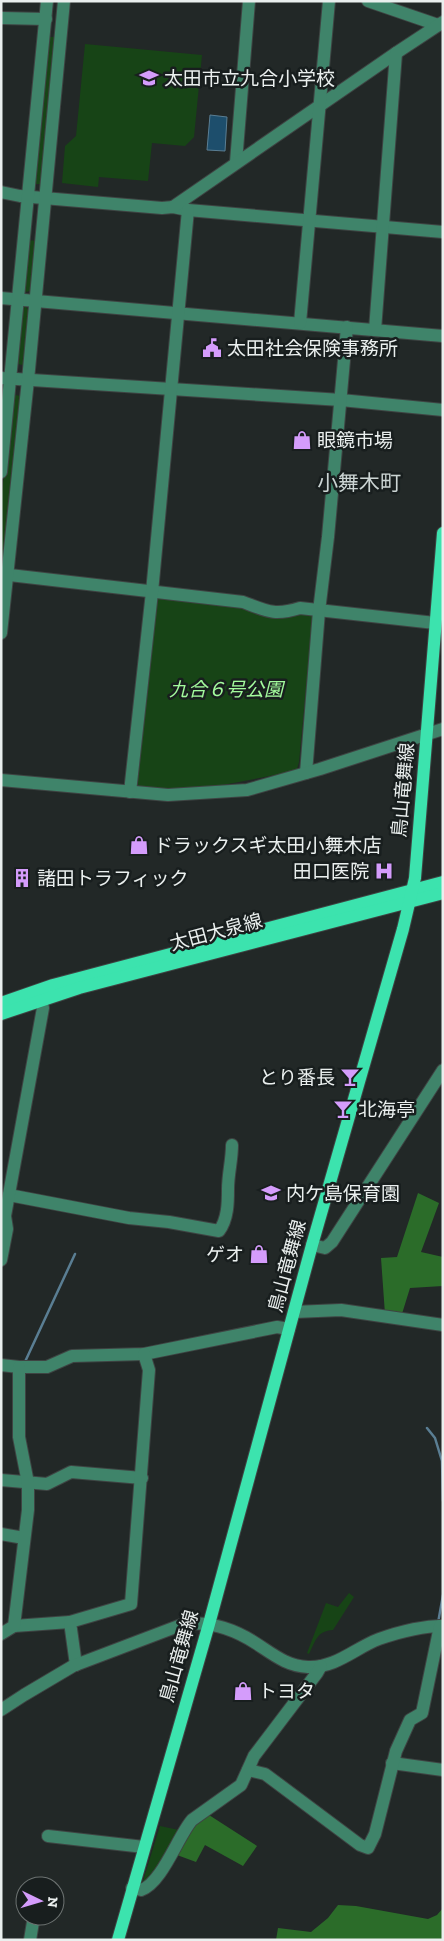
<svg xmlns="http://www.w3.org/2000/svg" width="444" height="1941" viewBox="0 0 444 1941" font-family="'Zilla Slab','Noto Sans JP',serif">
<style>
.green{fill:#174416}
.forest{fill:#2b6c29}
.water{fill:#1d4e6c;stroke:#5a7e93}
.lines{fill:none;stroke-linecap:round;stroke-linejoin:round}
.stream{stroke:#5a7e93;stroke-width:2.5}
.minor-casing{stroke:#3e4443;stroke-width:14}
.major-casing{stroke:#3e4443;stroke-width:14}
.minor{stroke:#3f846a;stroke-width:12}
.major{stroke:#3ce3ae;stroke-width:12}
.labels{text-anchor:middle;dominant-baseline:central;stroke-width:5;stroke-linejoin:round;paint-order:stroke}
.poi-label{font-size:19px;fill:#eaefee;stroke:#181e1e;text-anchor:start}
.park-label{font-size:19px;font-style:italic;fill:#a3fb9d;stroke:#181e1e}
.street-label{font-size:19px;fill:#eaefee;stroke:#181e1e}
.quarter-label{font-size:21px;fill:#cbd4d3;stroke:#181e1e}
</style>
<rect width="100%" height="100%" fill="#222827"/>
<g class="green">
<path d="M46,37H56L41,184H35Z"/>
<path d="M85,44L202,55L194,137L185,146L152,143L148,181L99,177L98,187L62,183L65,146L76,136Z"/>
<path d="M26,240L38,241L30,291L25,292L22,289Z"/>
<path d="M22,307H26L30,312L26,361L23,365L18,364L15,360Z"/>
<path d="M16,395L20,396L5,560L1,555V502L12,399Z"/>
<path d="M155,598L313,615L299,762L297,769L291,772L207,788L177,789L140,787L136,782Z"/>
<path d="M349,1593L354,1597L333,1630C317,1631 316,1640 309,1654L307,1653L326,1603L338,1607Z"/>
<path d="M160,1826L179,1830L164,1861L142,1884Z"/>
</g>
<g class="forest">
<path d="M418,1193L439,1203L421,1252L443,1257V1286L410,1288L401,1317L385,1314L381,1258L397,1257Z"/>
<path d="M209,1815L257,1846L243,1866L205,1845L196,1862L177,1855L191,1827Z"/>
<path d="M338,1905L356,1906L428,1919L437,1915L443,1908V1940H276L278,1928L311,1932L328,1918Z"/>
</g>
<path class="water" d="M210,115L227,117L225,151L207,150Z"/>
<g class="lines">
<g class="stream">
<path d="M24,1364L75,1254"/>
<path d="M427,1428L435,1438L442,1461L443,1501"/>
<path d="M438,1623L443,1595"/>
</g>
<g class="minor-casing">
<g id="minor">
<path d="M368,1L438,25"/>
<path d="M1,18L46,19"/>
<path d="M236,162L249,1"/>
<path d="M1,192L20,196L162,208L173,207L188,210L443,232"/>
<path d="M173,207L396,53L443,22"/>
<path d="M1,298L443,336"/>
<path d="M300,323L329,1"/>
<path d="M375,330L396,53"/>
<path d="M1,378L341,400L443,410"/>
<path d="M1,472L47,1"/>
<path d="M1,574L243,602C267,611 274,616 300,608L435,623"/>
<path d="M1,633L28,380L64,1"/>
<path d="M306,773L319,611L328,537L347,327"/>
<path d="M1,780L168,795L247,790L320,769L443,729"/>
<path d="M130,792L152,592L188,210"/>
<path d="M9,1195L129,1218L169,1222L219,1231C228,1219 228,1202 228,1189C228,1174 232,1160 232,1145"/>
<path d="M312,1245L325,1248L332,1242L443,1070"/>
<path d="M1,1260L7,1229L5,1216L43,1008L39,992"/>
<path d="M294,1312L341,1310L443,1325"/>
<path d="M1,1365L19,1367H47L72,1356L144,1354L277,1327L289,1329"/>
<path d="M1,1480L47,1484L71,1472L142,1478"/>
<path d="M1,1534L24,1538"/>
<path d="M14,1626L70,1622"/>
<path d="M1,1634L14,1626L28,1510V1483L19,1437V1367"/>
<path d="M76,1665L70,1622L131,1604L149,1370L144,1354"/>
<path d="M1,1710L24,1695L73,1666L181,1625C208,1620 234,1629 257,1644C274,1655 287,1666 308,1667C336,1668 355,1648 379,1639C399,1632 422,1626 443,1626"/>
<path d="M392,1763L443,1770"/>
<path d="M248,1770L265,1774L360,1845L368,1848L375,1834L396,1751L410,1720L422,1713L440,1626"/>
<path d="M48,1836L144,1847"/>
<path d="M132,1888L141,1890C162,1883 178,1836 192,1820L241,1785L254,1756L317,1673L321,1666"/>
<path d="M30,1940L34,1916"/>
</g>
</g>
<g class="major-casing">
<g id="major">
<path d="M1,1003L53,985L443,882"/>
<path d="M1,1014L79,988L443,893"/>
<path d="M118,1940L209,1624L312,1245L403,929L415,878L443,533"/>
</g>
</g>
<use href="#minor" class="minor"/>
<use href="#major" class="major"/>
</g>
<defs>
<g id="school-bare" transform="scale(1.5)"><path d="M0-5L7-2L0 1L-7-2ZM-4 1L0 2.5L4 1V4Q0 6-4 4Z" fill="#d49cfb" stroke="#181e1e" stroke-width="2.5" paint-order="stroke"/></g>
<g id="civic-bare" transform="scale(1.5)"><path d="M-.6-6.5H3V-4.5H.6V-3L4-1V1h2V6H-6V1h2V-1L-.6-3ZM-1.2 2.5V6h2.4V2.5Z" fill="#d49cfb" stroke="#181e1e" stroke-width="2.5" paint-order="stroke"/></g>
<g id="shop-bare" transform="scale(1.5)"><path d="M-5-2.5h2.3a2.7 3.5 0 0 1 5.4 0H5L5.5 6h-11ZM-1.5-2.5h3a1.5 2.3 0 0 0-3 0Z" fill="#d49cfb" stroke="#181e1e" stroke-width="2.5" paint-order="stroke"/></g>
<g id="hospital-bare" transform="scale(1.5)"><path d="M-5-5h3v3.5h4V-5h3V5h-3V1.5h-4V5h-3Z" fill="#d49cfb" stroke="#181e1e" stroke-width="2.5" paint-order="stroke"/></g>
<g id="building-bare" transform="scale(1.5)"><path d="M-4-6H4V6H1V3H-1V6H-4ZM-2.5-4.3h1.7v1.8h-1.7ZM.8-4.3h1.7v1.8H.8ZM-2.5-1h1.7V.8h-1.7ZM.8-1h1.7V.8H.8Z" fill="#d49cfb" stroke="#181e1e" stroke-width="2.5" paint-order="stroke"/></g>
<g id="bar-bare" transform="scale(1.5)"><path d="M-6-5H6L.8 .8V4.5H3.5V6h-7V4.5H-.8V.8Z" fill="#d49cfb" stroke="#181e1e" stroke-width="2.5" paint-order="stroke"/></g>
</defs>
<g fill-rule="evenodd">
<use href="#school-bare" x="149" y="78"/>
<use href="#civic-bare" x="212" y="348"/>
<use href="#shop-bare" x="302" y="440"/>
<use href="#shop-bare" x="139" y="845"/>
<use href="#hospital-bare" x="384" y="871"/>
<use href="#building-bare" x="22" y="878"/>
<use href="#bar-bare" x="350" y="1077"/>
<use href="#bar-bare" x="343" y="1109"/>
<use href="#school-bare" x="271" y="1193"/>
<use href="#shop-bare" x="259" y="1254"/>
<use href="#shop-bare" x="243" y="1691"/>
</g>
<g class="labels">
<g class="poi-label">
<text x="164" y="78">太田市立九合小学校</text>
<text x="227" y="348">太田社会保険事務所</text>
<text x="317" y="440">眼鏡市場</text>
<text x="154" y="845">ドラックスギ太田小舞木店</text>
<text x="369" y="871" text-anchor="end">田口医院</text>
<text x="37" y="878">諸田トラフィック</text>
<text x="335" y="1077" text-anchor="end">とり番長</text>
<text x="358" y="1109">北海亭</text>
<text x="286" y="1193">内ケ島保育園</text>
<text x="244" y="1254" text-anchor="end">ゲオ</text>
<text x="258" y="1691">トヨタ</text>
</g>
<g class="park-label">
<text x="226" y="689">九合６号公園</text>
</g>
<g class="street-label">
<text transform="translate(403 790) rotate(-85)">鳥山竜舞線</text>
<text transform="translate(216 932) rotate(-15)">太田大泉線</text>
<text transform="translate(287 1266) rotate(-75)">鳥山竜舞線</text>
<text transform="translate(179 1656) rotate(-74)">鳥山竜舞線</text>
</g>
<g class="quarter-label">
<text x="359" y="482">小舞木町</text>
</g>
</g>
<rect width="444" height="1941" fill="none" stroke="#eaefee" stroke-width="5"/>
<g transform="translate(40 1901) rotate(95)"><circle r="24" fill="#181e1e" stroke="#6c7271"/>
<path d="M0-4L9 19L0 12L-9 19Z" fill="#d49cfb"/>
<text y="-8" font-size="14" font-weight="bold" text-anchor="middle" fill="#eaefee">N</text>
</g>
</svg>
